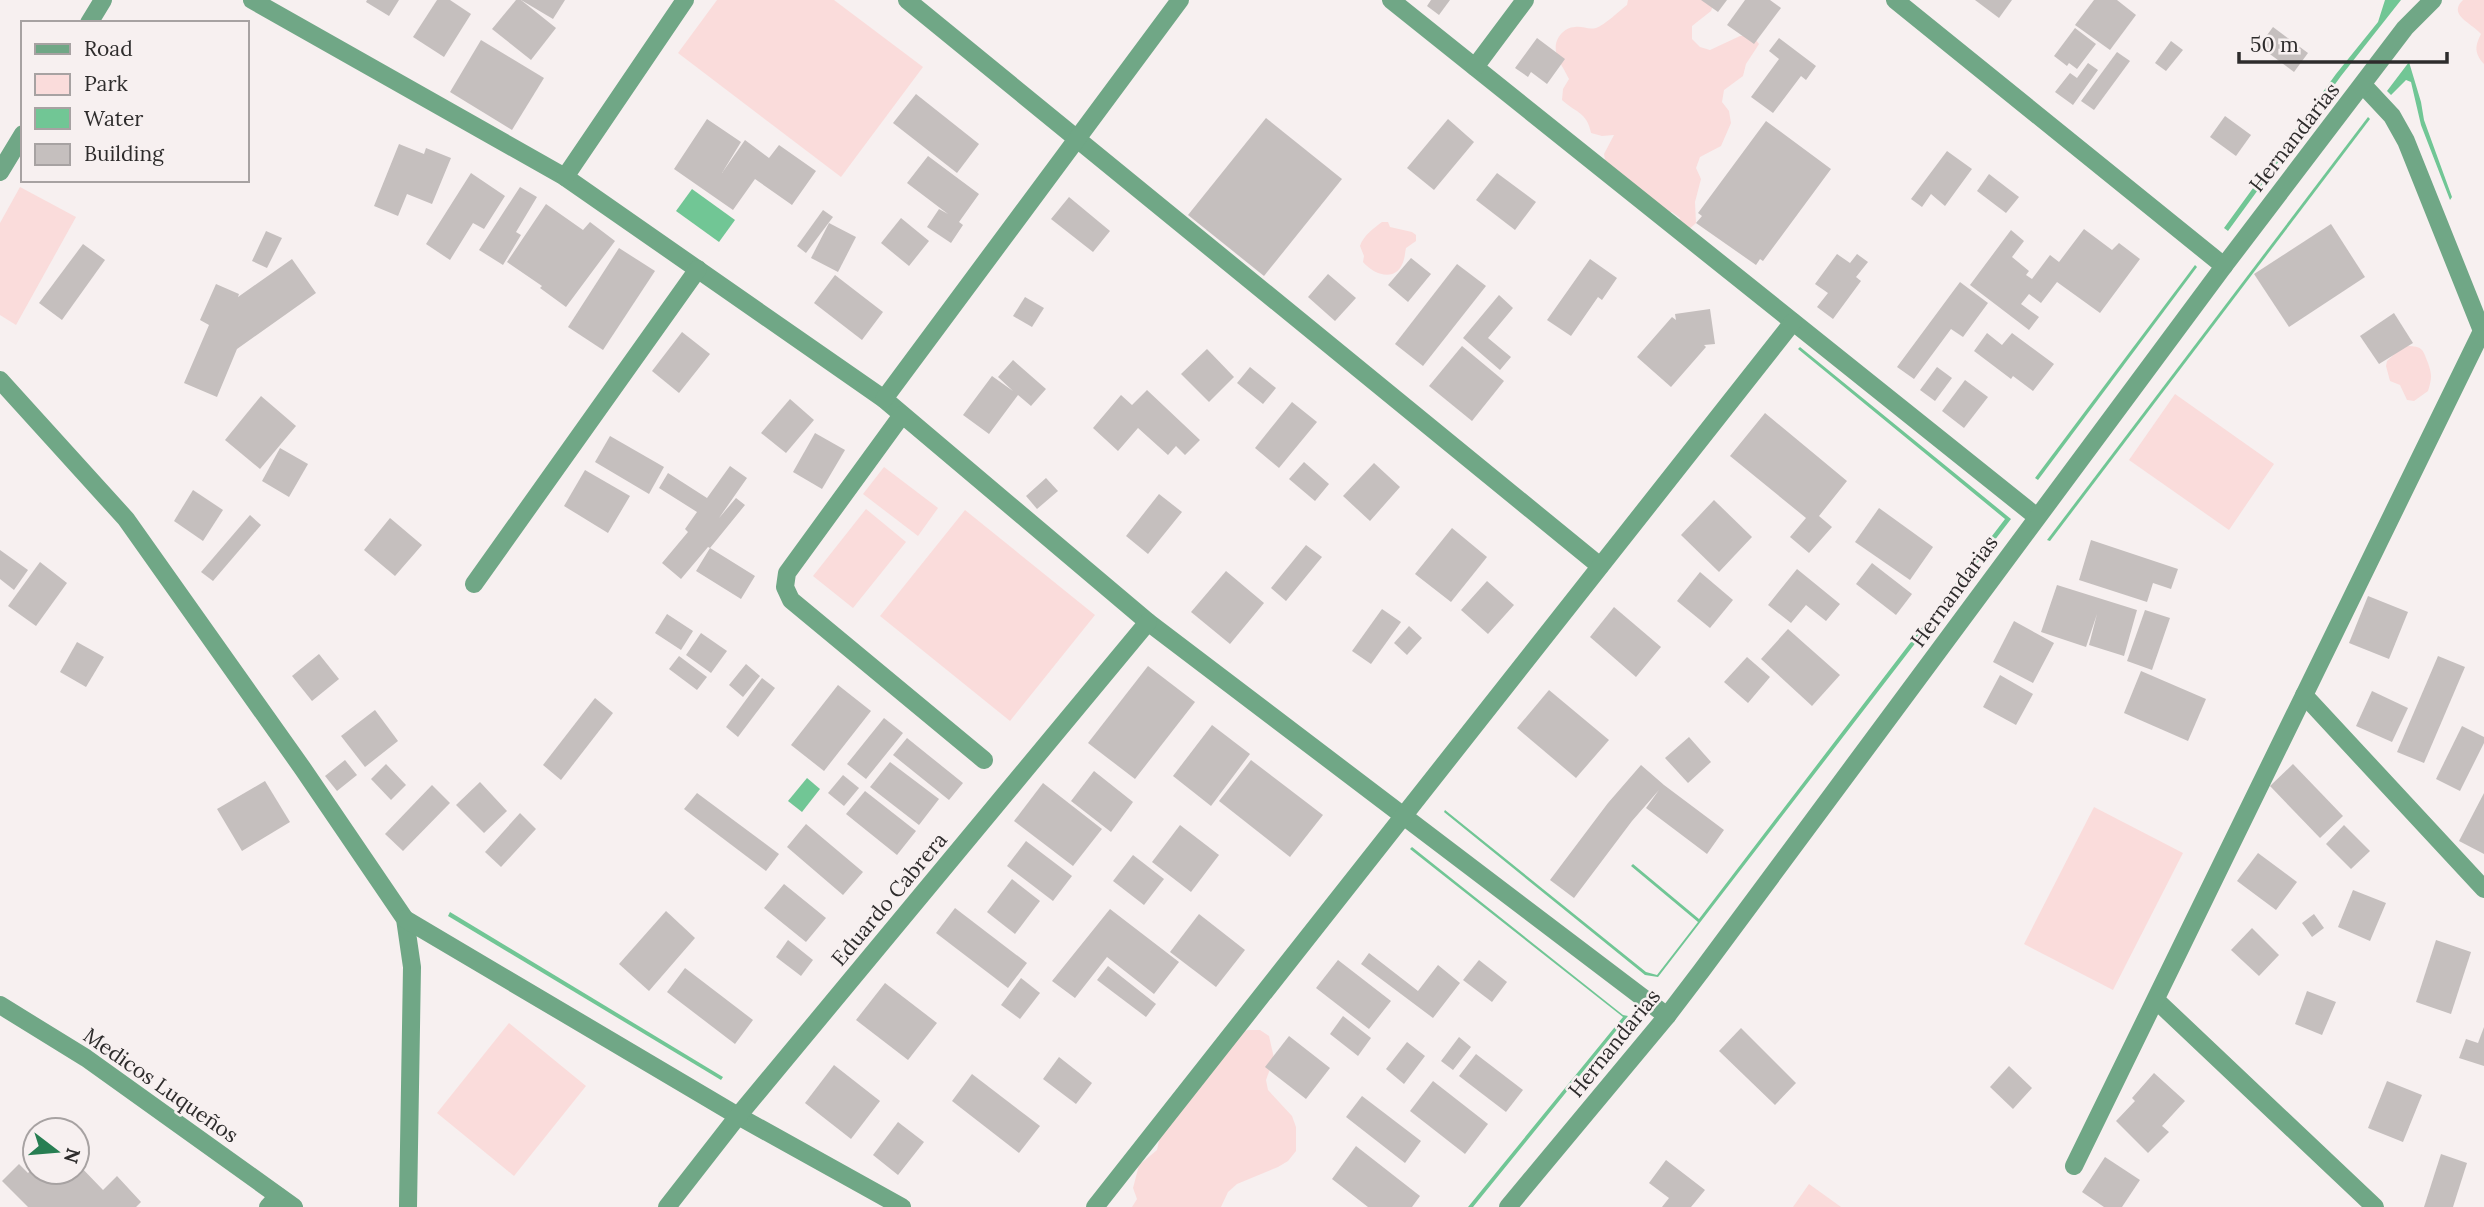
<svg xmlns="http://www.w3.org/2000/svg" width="2484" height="1207" viewBox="0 0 2484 1207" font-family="Lora,serif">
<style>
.green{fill:#fadcdb}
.water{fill:#71c695}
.building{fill:#c5bfbe}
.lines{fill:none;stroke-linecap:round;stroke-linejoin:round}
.minor{stroke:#70a786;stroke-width:18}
.tertiary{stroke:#70a786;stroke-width:18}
.labels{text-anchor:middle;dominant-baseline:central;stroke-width:5;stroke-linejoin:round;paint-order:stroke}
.street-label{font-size:21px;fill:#2e2c2c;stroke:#f7f0f0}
</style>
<rect width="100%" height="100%" fill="#f7f0f0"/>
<g class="green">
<path d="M717,0H834L923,67L841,177L678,53Z"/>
<path d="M1628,0H1715L1711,11L1692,26V39L1700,47L1710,50L1740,36L1752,35L1759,44L1746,64L1743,76L1724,90L1722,102L1729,111L1731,123L1721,146L1700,157L1696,168L1701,179L1695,202L1696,223L1687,231L1676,229L1680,218L1672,212L1659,214L1625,176L1606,165L1604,154L1614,135L1602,136L1591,133C1587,112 1576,113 1562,100L1563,89L1569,79C1562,64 1548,49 1561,34C1565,30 1569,27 1575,27C1583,26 1588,30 1596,28C1606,24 1618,12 1627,5Z"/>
<path d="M2463,0H2484V64C2474,53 2475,46 2481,34C2472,23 2447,15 2463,0Z"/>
<path d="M20,187L76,217L16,325L0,315V223Z"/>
<path d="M1382,222H1388L1390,227L1412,232L1416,235V241L1406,248C1405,252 1405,256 1404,259C1398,283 1375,276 1363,262L1364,256L1360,246C1363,236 1374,228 1382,222Z"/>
<path d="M2403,346C2422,346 2422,347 2428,363C2432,375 2432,378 2428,391L2414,401L2407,400L2400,385L2390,381L2386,366L2387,361Z"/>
<path d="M2175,394L2274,464L2229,530L2129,460Z"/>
<path d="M884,467L938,508L918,536L863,494Z"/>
<path d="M866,509L906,542L853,608L813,576Z"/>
<path d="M965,510L1095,615L1010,721L880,616Z"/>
<path d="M2094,807L2183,853L2113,990L2024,944Z"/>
<path d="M509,1023L586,1086L514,1176L437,1113Z"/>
<path d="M1248,1030H1260L1269,1036L1274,1058L1266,1080L1268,1090L1292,1116L1296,1127V1151L1288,1161L1278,1167L1237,1184L1228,1192L1221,1207H1132L1137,1199L1133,1188L1139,1165L1157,1150L1162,1127L1237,1033Z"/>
<path d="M1809,1184L1841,1207H1793Z"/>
</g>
<g class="water">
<path d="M2385,0H2401L2341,76L2228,231L2224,228L2336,74L2378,22Z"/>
<path d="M2409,62L2421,102L2424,120L2452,197L2450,200L2421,125L2411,82L2406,80L2391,95L2387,91Z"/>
<path d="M2368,117L2370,119L2050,541L2047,540Z"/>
<path d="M692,189L735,220L719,242L676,211Z"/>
<path d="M2195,265L2197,267L2038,480L2035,478Z"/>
<path d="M1800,347L2011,519L1658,977L1645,975L1444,812L1445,810L1646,972L1657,975L1698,922L1631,866L1633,864L1699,919L2005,519L1798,349Z"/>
<path d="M807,778L820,789L802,812L788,801Z"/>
<path d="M1412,847L1623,1015L1628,1016L1473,1207H1468L1623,1017L1410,849Z"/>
<path d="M450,912L723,1077L721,1080L448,916Z"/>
</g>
<g class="building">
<path d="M367,0H399L389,16L366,2Z"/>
<path d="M437,0H450L471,14L444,57L413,37Z"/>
<path d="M516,0H521L556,28L531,60L492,29Z"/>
<path d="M521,0H565L553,19Z"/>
<path d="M1431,0H1450L1439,15L1427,6Z"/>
<path d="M1701,0H1727L1718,12Z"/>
<path d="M1745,0H1770L1781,8L1754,44L1727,25Z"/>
<path d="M1975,0H2012L1999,18Z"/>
<path d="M2094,0H2117L2136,15L2110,50L2075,25Z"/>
<path d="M2273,27L2308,53L2294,72L2259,46Z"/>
<path d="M2075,28L2096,44L2077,69L2069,63L2067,66L2054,56Z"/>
<path d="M1537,38L1565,59L1547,84L1531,72L1528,77L1515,68Z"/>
<path d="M1779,38L1816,66L1806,80L1801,76L1773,113L1751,97L1779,59L1769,51Z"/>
<path d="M481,40L544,78L512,130L450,92Z"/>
<path d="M2171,41L2183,50L2166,71L2155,63Z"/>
<path d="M2117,52L2130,61L2094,110L2081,101Z"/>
<path d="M2088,63L2098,70L2073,105L2055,92L2070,73L2077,78Z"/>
<path d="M916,94L979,144L957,173L893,123Z"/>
<path d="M2225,116L2251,135L2236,156L2210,137Z"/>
<path d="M1266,118L1342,179L1264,276L1188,215Z"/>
<path d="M707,119L741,142L722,173L745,140L769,158L779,145L816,171L792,205L755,179L733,210L674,169Z"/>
<path d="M1448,119L1474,142L1434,190L1407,168Z"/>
<path d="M1766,121L1831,169L1763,261L1760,259L1756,265L1696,223L1702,216L1698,213Z"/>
<path d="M399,144L424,154L426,148L451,158L432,204L407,194L398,216L374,206Z"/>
<path d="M1947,151L1972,169L1945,206L1931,194L1922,207L1911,199Z"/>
<path d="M928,156L979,194L959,222L963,225L951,243L927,227L939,209L948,214L907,183Z"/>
<path d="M471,173L505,196L484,229L473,223L450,260L426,244Z"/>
<path d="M1497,173L1536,202L1515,230L1476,200Z"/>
<path d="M1989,174L2019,197L2006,213L1977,191Z"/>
<path d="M520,187L537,197L516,232L521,235L503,265L479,250Z"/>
<path d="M1069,197L1110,231L1093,252L1051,219Z"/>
<path d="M546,204L583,230L590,222L615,241L566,307L540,288L542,286L507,262Z"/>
<path d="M823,210L833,217L806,253L797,246Z"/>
<path d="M901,218L929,241L909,266L881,243Z"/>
<path d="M829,223L856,237L838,272L811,258Z"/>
<path d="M2331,224L2365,277L2289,327L2254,274Z"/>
<path d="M2084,229L2112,250L2119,243L2140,259L2100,313L2057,282L2041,303L2029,294L2021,304L2039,317L2029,330L1970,285L2011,230L2024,241L2012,257L2029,271L2026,275L2032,279L2050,255L2059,262Z"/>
<path d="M266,231L282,238L267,268L252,261Z"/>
<path d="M83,244L105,260L62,320L39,303Z"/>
<path d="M619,248L655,271L603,350L568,327Z"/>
<path d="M1837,254L1850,263L1857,254L1868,262L1856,277L1861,281L1833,319L1817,307L1828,293L1815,284Z"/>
<path d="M1411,258L1431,274L1408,302L1388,285Z"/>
<path d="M292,259L316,293L237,349L217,397L184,383L209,325L200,320L216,284L239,294L238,297Z"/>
<path d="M1590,259L1617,278L1602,300L1598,297L1571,336L1547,320Z"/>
<path d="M1457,264L1486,286L1423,366L1395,344Z"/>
<path d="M1328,274L1356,298L1335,321L1308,297Z"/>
<path d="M835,275L883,312L862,340L814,303Z"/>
<path d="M1960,282L1988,303L1963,337L1951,329L1914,379L1897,367Z"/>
<path d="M1499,295L1513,308L1488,338L1511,357L1500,370L1463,338Z"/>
<path d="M1025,297L1044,308L1032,327L1013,316Z"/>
<path d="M1710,309L1715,344L1704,345L1706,347L1671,387L1637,357L1672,317L1676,320L1675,314Z"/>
<path d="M2394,313L2413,343L2379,364L2360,336Z"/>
<path d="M682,332L710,354L679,393L652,371Z"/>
<path d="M1987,333L2002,345L2012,333L2054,364L2033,391L2013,376L2011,379L1974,351Z"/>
<path d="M1462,346L1504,381L1472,421L1429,386Z"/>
<path d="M1207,349L1234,377L1209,402L1181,374Z"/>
<path d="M1013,360L1046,389L1031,406L1018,395L989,434L963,415L992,376L1013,391L998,377Z"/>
<path d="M1250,367L1276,388L1263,404L1237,383Z"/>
<path d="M1937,367L1952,378L1935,401L1920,390Z"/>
<path d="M1965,380L1988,397L1964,428L1942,411Z"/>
<path d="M1147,390L1200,440L1185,455L1176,446L1168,455L1138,428L1118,451L1093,428L1121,395L1132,405Z"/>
<path d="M261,396L296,426L260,469L225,440Z"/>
<path d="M790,399L814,420L786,453L761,433Z"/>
<path d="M1292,402L1317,422L1279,468L1255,448Z"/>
<path d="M1765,413L1847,481L1819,516L1832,527L1809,553L1790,537L1806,518L1730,456Z"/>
<path d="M815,433L845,450L822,489L793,472Z"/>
<path d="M610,436L664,467L649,494L595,462Z"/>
<path d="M280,448L308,464L289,497L262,481Z"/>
<path d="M1304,462L1329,484L1315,501L1289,479Z"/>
<path d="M1374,463L1400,487L1370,521L1343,496Z"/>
<path d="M730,466L747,478L719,518L736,498L745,505L710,548L755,576L741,599L696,571L710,548L708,547L681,579L662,563L688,532L685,529L697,512L659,488L668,473L707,498Z"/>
<path d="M585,470L630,496L608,533L564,506Z"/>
<path d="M1046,478L1058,491L1037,509L1026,496Z"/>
<path d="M193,490L223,510L203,541L174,521Z"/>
<path d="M1159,494L1182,512L1148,554L1126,536Z"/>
<path d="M1714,500L1752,537L1719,572L1681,535Z"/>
<path d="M1879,508L1933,547L1910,580L1855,542Z"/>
<path d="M250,515L261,525L213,581L201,572Z"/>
<path d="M390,518L422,545L395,576L364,550Z"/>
<path d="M1452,528L1487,557L1451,602L1415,574Z"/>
<path d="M2091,540L2178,569L2171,589L2153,583L2147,602L2079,580Z"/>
<path d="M1306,545L1322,557L1286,601L1271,588Z"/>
<path d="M0,550L28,570L14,590L0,579Z"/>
<path d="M40,562L67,583L36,626L8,606Z"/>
<path d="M1872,563L1912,594L1896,615L1856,584Z"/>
<path d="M1797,569L1840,604L1826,621L1806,605L1791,623L1768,605Z"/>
<path d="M1226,571L1264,603L1230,644L1191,612Z"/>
<path d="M1700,572L1733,600L1710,628L1677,601Z"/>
<path d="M1487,581L1514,605L1488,634L1461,610Z"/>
<path d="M2057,585L2137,610L2124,656L2089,645L2097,614L2086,647L2041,632Z"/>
<path d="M2368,596L2408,612L2389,659L2349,643Z"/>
<path d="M1614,607L1661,647L1636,677L1590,637Z"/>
<path d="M1382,609L1401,622L1371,664L1352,651Z"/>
<path d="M2145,610L2170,618L2152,670L2127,661Z"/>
<path d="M667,614L693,631L681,650L655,633Z"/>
<path d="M2014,621L2054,643L2033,683L1993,662Z"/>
<path d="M1409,626L1422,638L1407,655L1394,643Z"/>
<path d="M1788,629L1840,675L1812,706L1761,659Z"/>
<path d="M701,633L727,651L711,673L686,655Z"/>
<path d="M77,642L104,657L86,687L60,672Z"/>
<path d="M319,654L339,679L312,701L292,676Z"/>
<path d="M679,656L707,677L697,690L669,669Z"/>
<path d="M2438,656L2465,667L2424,763L2397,752Z"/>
<path d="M1747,657L1770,677L1748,703L1724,682Z"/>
<path d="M746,664L760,676L743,697L729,685Z"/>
<path d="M1148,666L1195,702L1135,779L1088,743Z"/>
<path d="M2141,671L2206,699L2188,741L2124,713Z"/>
<path d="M2000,675L2033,694L2016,725L1983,707Z"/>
<path d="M762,678L775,688L738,737L726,727Z"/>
<path d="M838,685L871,711L824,771L791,745Z"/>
<path d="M1549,690L1609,740L1576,778L1517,728Z"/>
<path d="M2372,691L2408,708L2392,742L2356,726Z"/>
<path d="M595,698L613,713L561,780L543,765Z"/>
<path d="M375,710L398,741L365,767L341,736Z"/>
<path d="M884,718L903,733L866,779L847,764Z"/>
<path d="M1212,725L1250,754L1211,806L1173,776Z"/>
<path d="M2462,726L2484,737V743L2460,791L2436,779Z"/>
<path d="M1689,737L1711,762L1688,783L1665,758Z"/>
<path d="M907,738L963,783L949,800L893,755Z"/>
<path d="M345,760L357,775L337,791L325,776Z"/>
<path d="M1251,760L1323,815L1290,857L1219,801Z"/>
<path d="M890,762L939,799L919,825L870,787Z"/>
<path d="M386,764L406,785L391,800L371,779Z"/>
<path d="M2293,764L2343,816L2320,838L2270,786Z"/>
<path d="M1641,765L1664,785L1724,830L1707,854L1646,808L1659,790L1632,821L1574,898L1550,880L1608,803Z"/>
<path d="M1094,771L1133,802L1111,832L1071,801Z"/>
<path d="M843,775L859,788L844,806L828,793Z"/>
<path d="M265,781L290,822L242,851L217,809Z"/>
<path d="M480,782L507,811L484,833L456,805Z"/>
<path d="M1043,783L1102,829L1073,866L1014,821Z"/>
<path d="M432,785L450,803L403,851L385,834Z"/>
<path d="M865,791L916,831L897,855L846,814Z"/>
<path d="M697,793L779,854L766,871L684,809Z"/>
<path d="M2484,793V854L2459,841Z"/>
<path d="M520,813L536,829L501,867L485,852Z"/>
<path d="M806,824L863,872L843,895L787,847Z"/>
<path d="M1180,825L1219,855L1191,892L1152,862Z"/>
<path d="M2344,825L2370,851L2351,869L2326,844Z"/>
<path d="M1026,841L1072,876L1053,901L1007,866Z"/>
<path d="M2258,853L2297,882L2276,910L2237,881Z"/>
<path d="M1133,855L1164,879L1144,905L1113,881Z"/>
<path d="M1012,879L1040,901L1015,934L987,912Z"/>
<path d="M784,884L826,918L806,942L764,908Z"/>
<path d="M2353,890L2386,903L2370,941L2338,927Z"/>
<path d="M955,908L1027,963L1008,988L936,933Z"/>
<path d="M1110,909L1179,962L1154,994L1107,957L1075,998L1052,981Z"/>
<path d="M666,911L695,938L649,991L619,964Z"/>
<path d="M1199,914L1245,950L1216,987L1170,952Z"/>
<path d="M2314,914L2324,928L2312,937L2302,923Z"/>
<path d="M2252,928L2279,955L2259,976L2231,950Z"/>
<path d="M788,940L813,960L801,976L776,957Z"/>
<path d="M2436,940L2471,952L2451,1014L2416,1002Z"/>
<path d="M1369,953L1418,991L1438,965L1460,983L1433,1018L1361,964Z"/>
<path d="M1338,960L1391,1001L1369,1029L1316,988Z"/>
<path d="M1479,960L1507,982L1492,1002L1463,980Z"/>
<path d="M1108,966L1156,1004L1146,1017L1097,980Z"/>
<path d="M685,968L753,1020L735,1044L667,992Z"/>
<path d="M1021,978L1040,993L1020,1019L1001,1005Z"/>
<path d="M885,983L937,1023L908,1060L856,1020Z"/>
<path d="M2307,991L2336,1002L2322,1035L2295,1024Z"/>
<path d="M1343,1016L1371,1038L1358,1056L1330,1034Z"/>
<path d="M2484,1027V1066L2459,1058L2466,1039L2478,1043Z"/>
<path d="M1741,1028L1796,1083L1775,1105L1719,1051Z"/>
<path d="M1289,1036L1330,1068L1306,1099L1265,1067Z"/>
<path d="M1459,1037L1471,1047L1453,1070L1441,1061Z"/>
<path d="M1407,1042L1425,1056L1404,1084L1386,1069Z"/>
<path d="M1476,1054L1523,1090L1506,1112L1459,1076Z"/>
<path d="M1059,1057L1092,1083L1076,1104L1043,1079Z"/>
<path d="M834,1065L880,1101L851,1139L805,1103Z"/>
<path d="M2009,1066L2032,1088L2013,1109L1990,1087Z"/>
<path d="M2154,1073L2185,1101L2162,1126L2169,1132L2148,1153L2116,1121L2135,1101L2132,1098Z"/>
<path d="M972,1074L1040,1126L1019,1153L952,1101Z"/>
<path d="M1433,1081L1488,1124L1465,1154L1410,1111Z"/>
<path d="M2387,1081L2422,1095L2403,1142L2368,1128Z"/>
<path d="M1362,1096L1421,1141L1405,1163L1346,1117Z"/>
<path d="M898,1122L924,1142L898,1175L873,1155Z"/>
<path d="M1356,1146L1420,1196L1412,1207H1368L1332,1179Z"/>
<path d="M2441,1154L2467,1163L2453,1207H2424Z"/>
<path d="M2105,1157L2140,1180L2122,1207H2104L2082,1192Z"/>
<path d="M1666,1160L1705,1190L1691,1207H1662L1669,1198L1649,1183Z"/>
<path d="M77,1163L103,1190L117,1176L141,1202L136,1207H28L2,1181L19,1164L28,1173L35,1166V1172H77Z"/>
</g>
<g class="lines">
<g class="minor">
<path d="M252,0L565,177L884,399L1148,622L1667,1016"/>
<path d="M907,0L1600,566"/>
<path d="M1391,0L2037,517"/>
<path d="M1895,0L2224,266"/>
<path d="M89,23L103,0"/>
<path d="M1475,67L1525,0"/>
<path d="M2363,85L2392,116L2406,141L2484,336"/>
<path d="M0,172L23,134"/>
<path d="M565,177L685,0"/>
<path d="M0,380L126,519L303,769L405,919L412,967L408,1207"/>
<path d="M884,399L1180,0"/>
<path d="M902,415L787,573L785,587L791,600L984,760"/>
<path d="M474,584L698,269"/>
<path d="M2304,695L2484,889"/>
<path d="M405,919L738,1116L902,1207"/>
<path d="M2156,1000L2375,1207"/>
<path d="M2074,1166L2482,331"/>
<path d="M268,1207L278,1196"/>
<path d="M667,1207L738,1116L1148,622"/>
<path d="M1095,1207L1793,322"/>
</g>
<g class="tertiary">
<path d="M0,1005L86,1058L294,1207"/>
<path d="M1508,1207L1667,1016L1702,970L2224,266L2405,28L2433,0"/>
</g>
</g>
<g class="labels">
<g class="street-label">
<text transform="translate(2294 137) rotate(-52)">Hernandarias</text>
<text transform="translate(1954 591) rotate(-54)">Hernandarias</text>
<text transform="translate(889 899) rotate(-50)">Eduardo Cabrera</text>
<text transform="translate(1614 1043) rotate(-51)">Hernandarias</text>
<text transform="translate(161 1085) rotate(35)">Medicos Luqueños</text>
</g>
</g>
<rect x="21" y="21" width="228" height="161" fill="#f7f0f0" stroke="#a7a2a2" stroke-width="2"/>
<rect x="35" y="44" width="35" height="10" fill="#70a786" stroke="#a7a2a2" stroke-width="2"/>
<text x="84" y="56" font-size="21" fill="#2e2c2c">Road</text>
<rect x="35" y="74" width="35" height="21" fill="#fadcdb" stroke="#a7a2a2" stroke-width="2"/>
<text x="84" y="91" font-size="21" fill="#2e2c2c">Park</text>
<rect x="35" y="108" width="35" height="21" fill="#71c695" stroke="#a7a2a2" stroke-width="2"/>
<text x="84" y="126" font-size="21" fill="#2e2c2c">Water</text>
<rect x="35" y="144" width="35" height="21" fill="#c5bfbe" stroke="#a7a2a2" stroke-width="2"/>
<text x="84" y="161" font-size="21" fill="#2e2c2c">Building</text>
<g transform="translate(56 1151) rotate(106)"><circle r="33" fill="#f7f0f0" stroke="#a7a2a2" stroke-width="2"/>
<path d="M0-5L12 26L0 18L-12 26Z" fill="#277e52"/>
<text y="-10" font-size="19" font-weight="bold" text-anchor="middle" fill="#2e2c2c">N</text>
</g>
<path d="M2239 52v10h208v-10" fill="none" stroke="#2e2c2c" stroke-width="3.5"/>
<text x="2250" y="52" font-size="21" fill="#2e2c2c" stroke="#f7f0f0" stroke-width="5" paint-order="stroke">50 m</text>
</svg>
